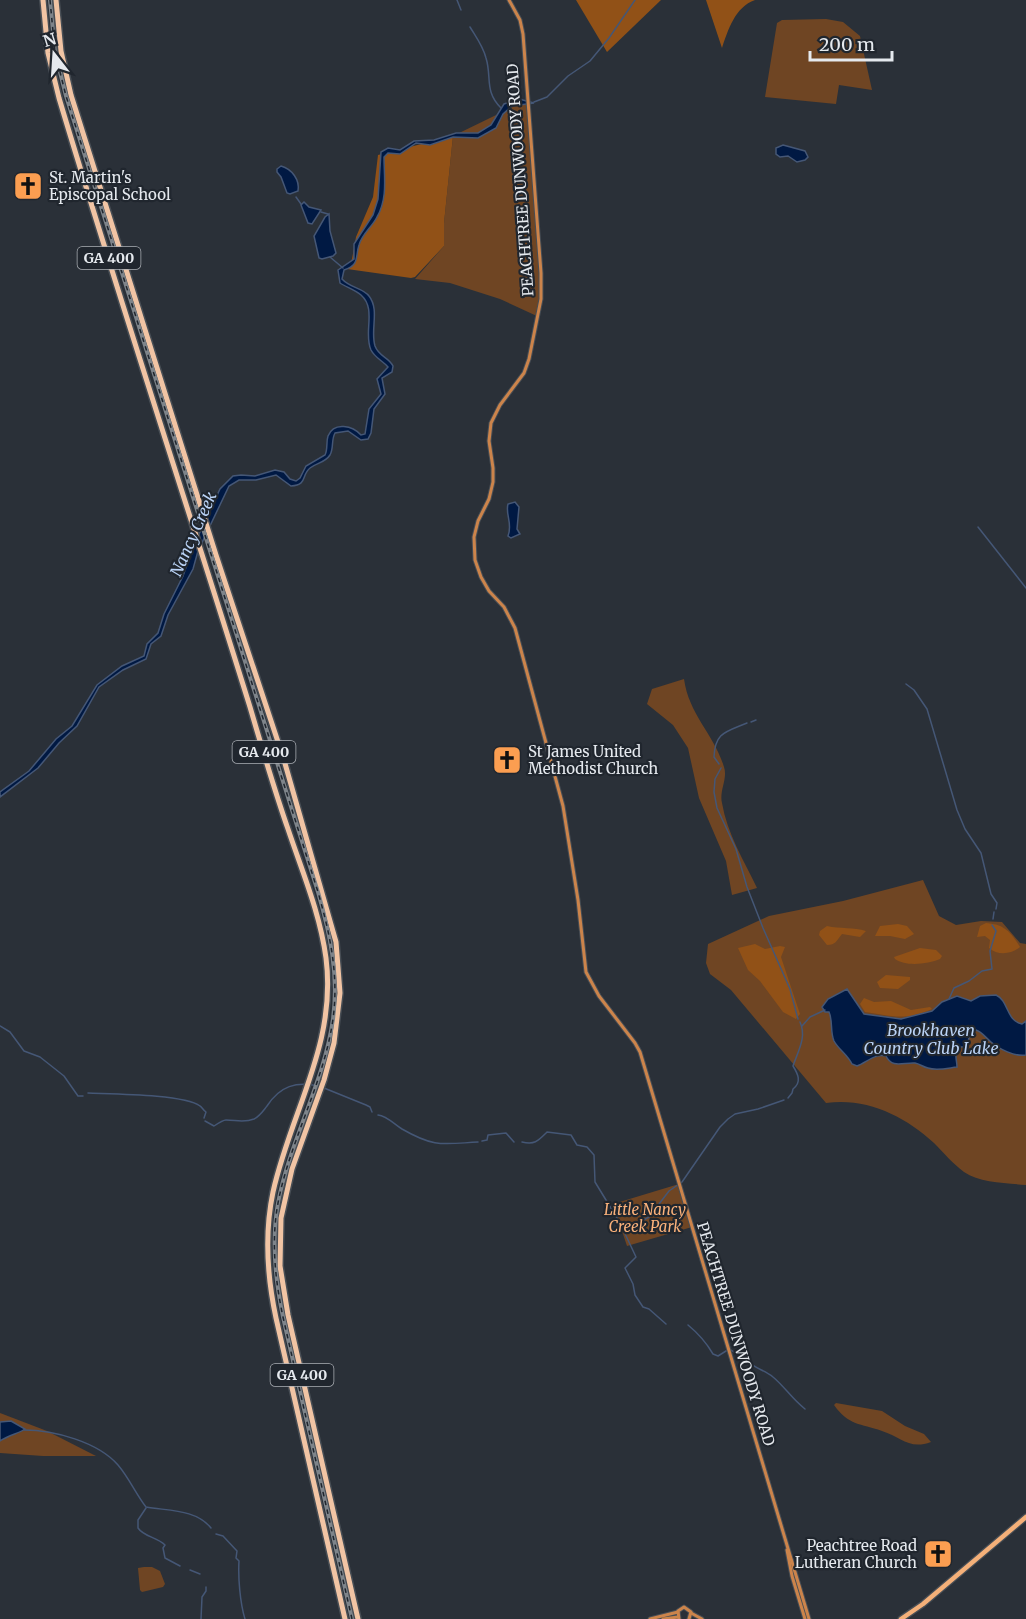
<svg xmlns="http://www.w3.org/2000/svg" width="1026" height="1619" viewBox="0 0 1026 1619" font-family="Merriweather,serif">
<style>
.green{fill:#6f4523}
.forest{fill:#915117}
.water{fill:#001943;stroke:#455776;stroke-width:1.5}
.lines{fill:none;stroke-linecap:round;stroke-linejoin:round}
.stream{stroke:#455776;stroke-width:1.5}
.secondary-casing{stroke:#484e55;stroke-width:5}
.trunk-casing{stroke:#484e55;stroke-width:7}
.motorway-casing{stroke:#484e55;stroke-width:8}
.secondary{stroke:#cc844b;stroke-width:3}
.trunk{stroke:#f4b079;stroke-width:4.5}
.motorway{stroke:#f1c4a4;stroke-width:5}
.rail-casing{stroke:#7e848a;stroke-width:4}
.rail{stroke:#20262e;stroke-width:1.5;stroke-dasharray:4.5;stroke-linecap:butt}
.labels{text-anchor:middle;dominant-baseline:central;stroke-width:4.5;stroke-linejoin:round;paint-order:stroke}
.shield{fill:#20262e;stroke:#aaaeb4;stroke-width:1.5}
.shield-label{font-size:14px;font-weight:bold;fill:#e5e9ee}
.poi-label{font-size:15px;fill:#e5e9ee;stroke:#20262e;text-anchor:start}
.street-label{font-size:15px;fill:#e5e9ee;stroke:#20262e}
.park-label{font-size:15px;font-style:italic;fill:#fbb27b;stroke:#20262e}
.water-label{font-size:16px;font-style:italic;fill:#bad3f6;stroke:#20262e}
</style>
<rect width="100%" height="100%" fill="#2a3038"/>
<g class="green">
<path d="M826,19L843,22L860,36L872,90L839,85L836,104L765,97L777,23L782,20Z"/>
<path d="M527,100L542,288L539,317L500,299L450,283L415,279L444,246V223L453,136Z"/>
<path d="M684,679C689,715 714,734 724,767C728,778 719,791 722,803C727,833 744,861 757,888L732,895L726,861L699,798L688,748L673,725L647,704L652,689Z"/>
<path d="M923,880L939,916L956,925L981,921L1002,922L1020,943L1026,944V1185C1006,1183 980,1183 964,1172C953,1164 943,1152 934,1143C905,1116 866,1097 826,1103L731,990L710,974L706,963L708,944L769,916L843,901Z"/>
<path d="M679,1184L692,1227L627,1246L613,1204Z"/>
<path d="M836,1403L882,1411L905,1426L924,1434L931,1442C909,1450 901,1437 882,1431C860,1423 849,1426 834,1405Z"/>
<path d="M0,1413L47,1431L96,1456H43L0,1453Z"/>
<path d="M144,1567H152L160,1571L165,1584L163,1587L142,1592L140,1590L138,1568Z"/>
</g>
<g class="forest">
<path d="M576,0H661L607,52Z"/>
<path d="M706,0H755C735,7 728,30 722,48Z"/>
<path d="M453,136L444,223V246L415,277L411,278L347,269L352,259L356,237L373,197L378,155Z"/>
<path d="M986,923C1004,924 1011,932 1020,947C1012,954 998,956 989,948L990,940L985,936L977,937L980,926Z"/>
<path d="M898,924L907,926L914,934L905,939L890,936H875L880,926Z"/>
<path d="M827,926C840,929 854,927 866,931L860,937L842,934C836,941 836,945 827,945L819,935L820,931Z"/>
<path d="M755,944L765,949L780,946L785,947L781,957L800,1014L796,1019L783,1012L760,981L748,970L738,948Z"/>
<path d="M920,948L936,950L942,956L940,959C928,964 906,967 895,959L894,957Z"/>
<path d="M886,975L910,977V980L898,989L880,988L877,982Z"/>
<path d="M864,998L874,1002L891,1001L911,1010L930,1007L932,1009C907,1021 891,1016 865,1012L860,1004Z"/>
</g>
<g class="water">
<path d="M519,99L534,103L512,106L503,114L496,128L478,138L453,137L430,145L416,143L400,154L388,153L384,157C384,177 388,198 377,217C372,227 362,234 359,245C355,257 360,265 344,270L342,279C350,288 363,288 369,296C380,310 370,330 375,346C379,357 389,357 393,366L392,372L382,378L385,394L374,409L371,433L368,439L361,440L348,431L335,433C331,440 334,448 330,455C325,463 316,463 310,468C301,475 308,485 291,486L276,475L256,480H239L229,486L198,551L193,569L168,615L161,636L151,644L146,659L123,670L99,687L77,726L59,743L38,768L0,797V792L29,771L56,739L72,726L97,685L122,666L144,656L147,644L158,633L164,614L183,576L193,547L220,489L233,476L241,475L255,476L275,470L284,472L290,479L296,481L300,478L306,466L325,455C328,449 326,442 328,436C334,421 353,426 361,435L365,434L369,409L381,394L377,379L388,367C383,361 375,358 371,350C363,333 377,309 361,295C355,290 346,287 340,283L338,270L354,259V244L373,215L378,199L381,152L388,148L400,150L414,141L434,140L456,133H478L491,125L504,104Z"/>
<path d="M783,145L805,151L808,157L805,160L797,162L788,156L780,157L776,154V148Z"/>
<path d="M281,166C292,169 300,180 298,191L290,194L287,193L281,177L277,172V169Z"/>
<path d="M304,202L309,207L321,210L312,224L308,223L301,205Z"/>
<path d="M329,214L330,231L336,253L333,256L322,259L319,258L314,236L325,217Z"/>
<path d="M515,502L519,507L517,529L520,534L511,538L508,536C513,524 505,514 508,504Z"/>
<path d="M847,989L864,1014L901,1019L932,1011L942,1002L957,996L971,1001L980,996L996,995C1009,1001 1006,1021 1022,1024L1026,1021V1055C1015,1057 999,1049 991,1042C985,1037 982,1032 976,1030L970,1033L967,1047H960C953,1055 957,1058 957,1067C948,1068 937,1071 928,1068C923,1067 920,1064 915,1063C904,1062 892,1069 886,1056C875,1053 866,1063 857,1066L852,1064C847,1054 839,1050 834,1041C830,1032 833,1021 829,1012H825L822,1007L828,999Z"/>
<path d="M11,1421L25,1429C20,1433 9,1435 0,1441V1422Z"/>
</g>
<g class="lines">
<g class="stream">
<path d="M457,0L461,10"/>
<path d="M470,27C476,37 483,46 486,58C492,77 484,91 501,108"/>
<path d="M534,102L547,97L568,76L590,61L609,38L635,0"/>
<path d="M296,197L301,204"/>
<path d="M321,212L328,214"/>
<path d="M330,257L343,268"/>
<path d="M978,527L1026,588"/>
<path d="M906,684L914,690L927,709L957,810L965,829L981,853L991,894L997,903L996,909"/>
<path d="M751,722L756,720"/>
<path d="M719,764L714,757C715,732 726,732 747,723"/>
<path d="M721,768L715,779L714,792L717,808L736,849L747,887L763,928L790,989L798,1019"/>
<path d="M993,919L994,912"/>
<path d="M949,999L954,988L969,981L982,971L992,969L990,951L996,931L992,925"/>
<path d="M0,1026L10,1032L24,1051L40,1057L64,1076L78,1096H83"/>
<path d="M802,1026L810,1017L825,1010"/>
<path d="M324,1088L366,1105L370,1107L372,1112"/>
<path d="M88,1093C109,1094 184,1094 200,1106C202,1107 203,1110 206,1112L204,1118"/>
<path d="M788,1098L792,1093L793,1089C802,1082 798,1074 793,1066C798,1051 807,1037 800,1022"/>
<path d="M378,1115C387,1116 394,1124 402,1129C435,1148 443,1144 478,1142"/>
<path d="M205,1121L214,1126C217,1124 223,1120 226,1120C236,1120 244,1123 254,1119C260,1116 263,1111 267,1106C280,1086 296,1081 319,1086"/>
<path d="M482,1141L487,1140L488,1135L506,1133L514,1142"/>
<path d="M522,1142C535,1145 538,1141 547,1132L571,1135L577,1145L587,1147L594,1155L595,1182L620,1223L636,1257L625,1268L633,1284L635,1295L643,1307L649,1309L666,1324"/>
<path d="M623,1227L634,1225L649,1217L669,1191L682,1182L720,1127L728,1119L735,1114L758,1109L784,1100"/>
<path d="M688,1325C699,1334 706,1342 713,1354L718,1356L726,1351"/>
<path d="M731,1350L746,1360"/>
<path d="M748,1361C755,1369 765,1370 773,1377C785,1387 792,1399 805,1409"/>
<path d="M24,1430C54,1430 98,1442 118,1465C129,1478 136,1494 146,1507C168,1511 196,1509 211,1528"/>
<path d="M146,1508L138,1520V1528C144,1537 157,1537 165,1545L163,1548L165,1558L180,1566"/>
<path d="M216,1534L223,1536L237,1551L236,1558L239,1561C238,1577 240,1603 245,1619"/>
<path d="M190,1570L200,1574"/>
<path d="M201,1619L202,1597L206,1591V1587"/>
</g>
<g class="secondary-casing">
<g id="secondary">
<path d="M509,0L520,20L523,34L541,273V299L529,359L524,373L500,405L491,423L489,441L493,468V482L489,499L478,521L474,537L475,560L481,577L489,591L504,607L515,628L563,806L578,900L586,972L599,996L635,1043L640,1052L809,1619"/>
<path d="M787,1550L792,1576L805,1619"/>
<path d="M691,1613L702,1619"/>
<path d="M650,1619L678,1612"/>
<path d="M663,1619L678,1617"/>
<path d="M679,1619L678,1611L684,1607L691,1612L689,1619"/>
</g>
</g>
<g class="trunk-casing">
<path id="trunk" d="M901,1619L923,1604L1026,1517"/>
</g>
<g class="motorway-casing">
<g id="motorway">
<path d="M43,0L48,53L59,98C120,302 187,504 250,707C262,748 274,789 288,829C302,871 320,913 326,958C337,1044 291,1111 273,1192C264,1235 267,1276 276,1318L345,1619"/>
<path d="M56,0L61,51L71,95L216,555L284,760L336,942L340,993L334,1043L324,1080L292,1169L281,1218L280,1266L288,1315L358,1619"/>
</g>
</g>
<use href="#secondary" class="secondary"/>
<use href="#trunk" class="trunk"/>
<use href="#motorway" class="motorway"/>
<g class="rail-casing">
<path id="rail" d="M50,0L55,52L66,96L318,892C330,934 339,975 333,1019C324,1083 290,1140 278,1203C271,1241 275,1279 283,1317L352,1619"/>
</g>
<use href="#rail" class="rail"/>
</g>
<defs>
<g id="church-square" transform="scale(1.5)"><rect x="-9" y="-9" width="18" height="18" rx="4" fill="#fb9e51" stroke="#20262e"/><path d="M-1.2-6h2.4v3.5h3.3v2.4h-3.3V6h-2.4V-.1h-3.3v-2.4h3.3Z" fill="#111"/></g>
</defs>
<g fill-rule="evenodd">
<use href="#church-square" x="28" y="186"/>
<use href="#church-square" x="507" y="760"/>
<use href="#church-square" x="938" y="1554"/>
</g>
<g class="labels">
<g class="shield">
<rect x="77.5" y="247" width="63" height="22" rx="4.5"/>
<rect x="232.5" y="741" width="63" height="22" rx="4.5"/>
<rect x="270.5" y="1364" width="63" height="22" rx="4.5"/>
</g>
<g class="shield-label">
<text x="109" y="258">GA 400</text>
<text x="264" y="752">GA 400</text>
<text x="302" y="1375">GA 400</text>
</g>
<g class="poi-label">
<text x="49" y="177">St. Martin's<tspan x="49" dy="17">Episcopal School</tspan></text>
<text x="528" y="751">St James United<tspan x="528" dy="17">Methodist Church</tspan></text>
<text x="917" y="1545" text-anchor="end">Peachtree Road<tspan x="917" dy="17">Lutheran Church</tspan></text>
</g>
<g class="street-label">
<text transform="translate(520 180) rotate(-94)">PEACHTREE DUNWOODY ROAD</text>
<text transform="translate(736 1334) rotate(73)">PEACHTREE DUNWOODY ROAD</text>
</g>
<g class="park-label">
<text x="645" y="1209">Little Nancy<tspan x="645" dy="17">Creek Park</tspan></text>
</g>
<g class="water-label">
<text transform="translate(193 534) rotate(-66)">Nancy Creek</text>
<text x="931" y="1030">Brookhaven<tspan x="931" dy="18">Country Club Lake</tspan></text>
</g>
</g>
<g transform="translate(54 54) rotate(343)" stroke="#20262e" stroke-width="4.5" paint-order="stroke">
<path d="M0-4.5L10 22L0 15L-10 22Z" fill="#e5e9ee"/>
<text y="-9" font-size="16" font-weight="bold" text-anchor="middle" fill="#e5e9ee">N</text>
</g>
<path d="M810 51v9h82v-9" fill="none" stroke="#e5e9ee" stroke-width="3"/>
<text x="819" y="51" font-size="18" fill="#e5e9ee" stroke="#20262e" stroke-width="4.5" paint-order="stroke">200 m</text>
</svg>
